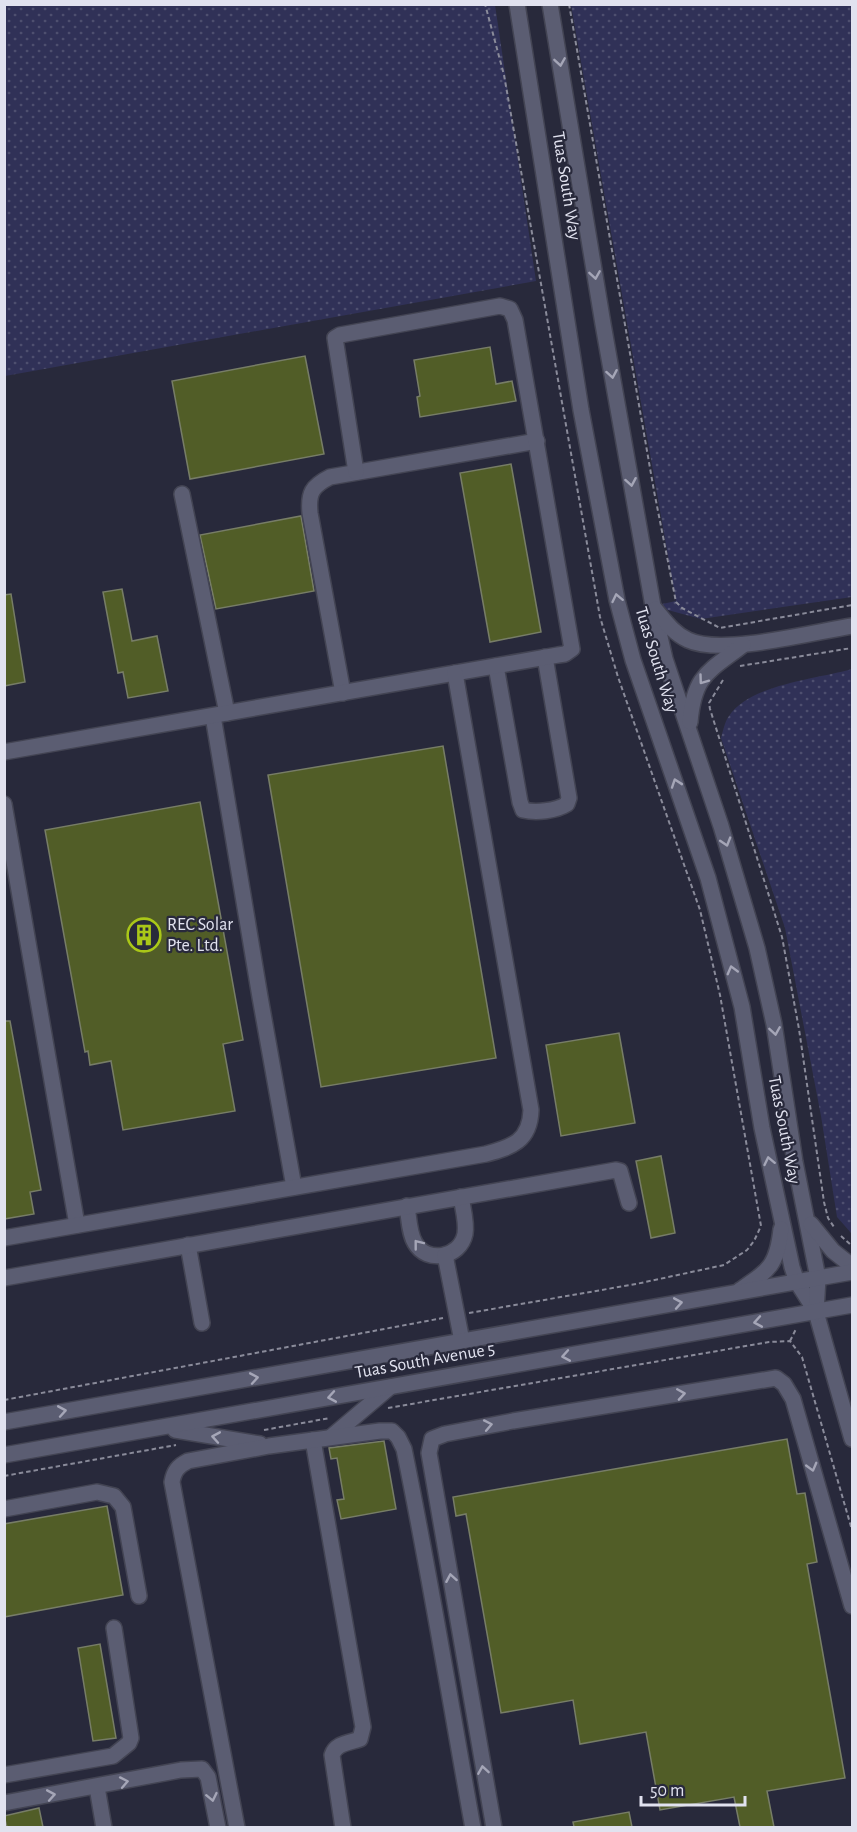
<svg xmlns="http://www.w3.org/2000/svg" width="857" height="1832" viewBox="0 0 857 1832" font-family="'Alegreya Sans',sans-serif">
<style>
.grass{fill:url(#grass-dots)}
.building{fill:#515d27;stroke:#777d67;stroke-width:1.5}
.lines{fill:none;stroke-linecap:round;stroke-linejoin:round}
.minor-casing{stroke:#434453;stroke-width:18}
.path{stroke:#8a8b9a;stroke-width:2;stroke-dasharray:4.5 3;stroke-linecap:butt}
.minor{stroke:#5b5d72;stroke-width:15}
.oneway{stroke:#a5a6b7}
.labels{text-anchor:middle;dominant-baseline:central;stroke-width:4.5;stroke-linejoin:round;paint-order:stroke}
.street-label{font-size:18px;fill:#e1e2ef;stroke:#28293b}
.poi-label{font-size:18px;fill:#e1e2ef;stroke:#28293b;text-anchor:start}
</style>
<defs>
<pattern id="grass-dots" width="8" height="8" patternUnits="userSpaceOnUse" patternTransform="scale(1.5)"><rect width="8" height="8" fill="#303157"/><path d="M2 2h.1M6 6h.1" fill="none" stroke="#4e4f6f" stroke-width="1.8" stroke-linecap="round"/></pattern>
</defs>
<rect width="100%" height="100%" fill="#28293b"/>
<g class="grass">
<path d="M5,4L495,5L536,281L5,376Z"/>
<path d="M571,5H852V597L701,619L653,606L676,601Z"/>
<path d="M852,669V1234L837,1217L821,1116L785,928L721,738C723,731 725,721 729,716C750,684 818,679 852,669Z"/>
</g>
<g class="building">
<path d="M490,347L496,384L512,381L516,401L420,417L417,397L420,396L414,360Z"/>
<path d="M305,356L324,454L190,479L172,381Z"/>
<path d="M511,464L541,632L490,642L460,473Z"/>
<path d="M301,516L314,591L216,609L200,535Z"/>
<path d="M122,589L132,641L157,636L168,691L128,698L123,672L118,673L103,592Z"/>
<path d="M11,594L25,682L4,686V595Z"/>
<path d="M443,746L496,1058L321,1087L268,775Z"/>
<path d="M200,802L243,1040L223,1044L235,1111L123,1130L111,1061L90,1065L88,1051L85,1052L45,830Z"/>
<path d="M4,1021H10L41,1190L30,1192L34,1214L4,1219Z"/>
<path d="M619,1033L635,1123L561,1136L546,1045Z"/>
<path d="M661,1156L675,1233L651,1238L636,1161Z"/>
<path d="M787,1439L797,1494L805,1493L817,1562L807,1564L845,1778L767,1791L774,1827H740L734,1797L660,1810L646,1732L580,1744L573,1700L501,1713L466,1514L456,1516L453,1497Z"/>
<path d="M384,1441L396,1509L341,1519L337,1500L344,1499L337,1458L331,1459L329,1448Z"/>
<path d="M107,1506L123,1595L4,1617V1524Z"/>
<path d="M100,1644L116,1738L93,1741L78,1648Z"/>
<path d="M39,1808L43,1827H7L4,1816Z"/>
<path d="M629,1812L632,1827H574L573,1822Z"/>
</g>
<g class="lines">
<g class="minor-casing">
<g id="minor">
<path d="M517,4L581,410L617,600L633,660L708,878L742,1007L762,1128L792,1267L797,1282L816,1312L852,1439"/>
<path d="M550,4L603,324L653,606L665,659L721,826L757,948L774,1024L795,1162L818,1278L816,1312"/>
<path d="M182,494L227,713"/>
<path d="M655,609C665,621 673,633 688,640C722,656 814,632 852,626"/>
<path d="M496,666L520,802L523,810C536,813 556,811 567,804L569,798L545,657"/>
<path d="M343,693L310,513C308,493 312,486 330,477L537,441"/>
<path d="M213,716L260,997L294,1187"/>
<path d="M690,722C694,675 708,672 743,645"/>
<path d="M4,752L558,655L565,654L572,649L515,320L510,309L500,306L340,335L335,338L356,472"/>
<path d="M4,804L77,1225"/>
<path d="M407,1206C409,1218 409,1233 415,1243C427,1264 460,1258 465,1234C467,1223 463,1209 461,1197"/>
<path d="M811,1224L833,1251L852,1266"/>
<path d="M4,1238L486,1154C512,1147 530,1141 531,1110L455,673"/>
<path d="M188,1245L202,1323"/>
<path d="M445,1255L462,1341"/>
<path d="M4,1278L616,1170L620,1171L629,1203"/>
<path d="M740,1290C769,1270 777,1266 781,1229"/>
<path d="M4,1422L852,1272"/>
<path d="M175,1430L260,1444"/>
<path d="M331,1437L390,1387"/>
<path d="M313,1440L363,1727L360,1739C349,1743 336,1743 332,1755L343,1828"/>
<path d="M4,1455L852,1305"/>
<path d="M4,1509L97,1492L114,1496L123,1507L139,1596"/>
<path d="M4,1775L113,1756L129,1743L131,1738L114,1628"/>
<path d="M97,1787L104,1828"/>
<path d="M4,1803L181,1770L202,1769L208,1777L218,1828"/>
<path d="M237,1828L172,1482C174,1471 178,1466 188,1461L269,1446L380,1431H392L398,1437L404,1449C430,1575 450,1701 473,1828"/>
<path d="M494,1828L429,1453L432,1439L445,1434L513,1421L776,1378L784,1384L793,1399L852,1606"/>
</g>
</g>
<g class="path">
<path d="M569,4L654,491L676,602L682,608L720,628L852,605"/>
<path d="M740,666L852,648"/>
<path d="M723,680L709,703L710,709L782,937L799,1029L824,1202L828,1218L834,1227"/>
<path d="M841,1236L852,1246"/>
<path d="M469,1313L636,1284L724,1265L747,1250L754,1241L761,1226L720,995L700,910L618,677L600,617L504,75L485,4"/>
<path d="M790,1341L796,1329"/>
<path d="M4,1400L443,1318"/>
<path d="M388,1408L769,1342L790,1341L802,1357L852,1530"/>
<path d="M264,1430L330,1418"/>
<path d="M4,1476L176,1445"/>
</g>
<use href="#minor" class="minor"/>
</g>
<defs><path id="oneway-chevron" d="M-2-3.5L2.5 0L-2 3.5" fill="none" stroke-width="1.6" stroke-linecap="round" stroke-linejoin="round" transform="scale(1.5)"/></defs>
<g class="oneway">
<use href="#oneway-chevron" transform="translate(560 62) rotate(81)"/>
<use href="#oneway-chevron" transform="translate(595 275) rotate(81)"/>
<use href="#oneway-chevron" transform="translate(612 374) rotate(80)"/>
<use href="#oneway-chevron" transform="translate(631 482) rotate(80)"/>
<use href="#oneway-chevron" transform="translate(617 598) rotate(-102)"/>
<use href="#oneway-chevron" transform="translate(703 680) rotate(126)"/>
<use href="#oneway-chevron" transform="translate(676 783) rotate(-109)"/>
<use href="#oneway-chevron" transform="translate(726 842) rotate(73)"/>
<use href="#oneway-chevron" transform="translate(732 970) rotate(-105)"/>
<use href="#oneway-chevron" transform="translate(775 1031) rotate(81)"/>
<use href="#oneway-chevron" transform="translate(769 1161) rotate(-102)"/>
<use href="#oneway-chevron" transform="translate(418 1244) rotate(-128)"/>
<use href="#oneway-chevron" transform="translate(678 1303) rotate(-10)"/>
<use href="#oneway-chevron" transform="translate(758 1322) rotate(170)"/>
<use href="#oneway-chevron" transform="translate(566 1356) rotate(170)"/>
<use href="#oneway-chevron" transform="translate(254 1378) rotate(-10)"/>
<use href="#oneway-chevron" transform="translate(681 1394) rotate(-9)"/>
<use href="#oneway-chevron" transform="translate(332 1397) rotate(170)"/>
<use href="#oneway-chevron" transform="translate(62 1411) rotate(-10)"/>
<use href="#oneway-chevron" transform="translate(488 1425) rotate(-11)"/>
<use href="#oneway-chevron" transform="translate(216 1437) rotate(-170)"/>
<use href="#oneway-chevron" transform="translate(812 1467) rotate(75)"/>
<use href="#oneway-chevron" transform="translate(451 1578) rotate(-100)"/>
<use href="#oneway-chevron" transform="translate(483 1770) rotate(-99)"/>
<use href="#oneway-chevron" transform="translate(124 1782) rotate(-11)"/>
<use href="#oneway-chevron" transform="translate(51 1795) rotate(-10)"/>
<use href="#oneway-chevron" transform="translate(212 1797) rotate(78)"/>
</g>
<defs>
<g id="building-ring" transform="scale(1.725)"><circle r="9.5" fill="#28293b" stroke="#aac718" stroke-width="1.5"/><path d="M-4-6H4V6H1V3H-1V6H-4ZM-2.5-4.3h1.7v1.8h-1.7ZM.8-4.3h1.7v1.8H.8ZM-2.5-1h1.7V.8h-1.7ZM.8-1h1.7V.8H.8Z" fill="#aac718"/></g>
</defs>
<g fill-rule="evenodd">
<use href="#building-ring" x="144" y="935"/>
</g>
<g class="labels">
<g class="street-label">
<text transform="translate(566 186) rotate(81)">Tuas South Way</text>
<text transform="translate(656 660) rotate(73)">Tuas South Way</text>
<text transform="translate(784 1130) rotate(79)">Tuas South Way</text>
<text transform="translate(425 1361) rotate(-10)">Tuas South Avenue 5</text>
</g>
<g class="poi-label">
<text x="167" y="925">REC Solar<tspan x="167" dy="21">Pte. Ltd.</tspan></text>
</g>
</g>
<rect width="857" height="1832" fill="none" stroke="#e1e2ef" stroke-width="12"/>
<path d="M641 1796v9h104v-9" fill="none" stroke="#e1e2ef" stroke-width="3"/>
<text x="650" y="1796" font-size="18" fill="#e1e2ef" stroke="#28293b" stroke-width="4.5" paint-order="stroke">50 m</text>
</svg>
